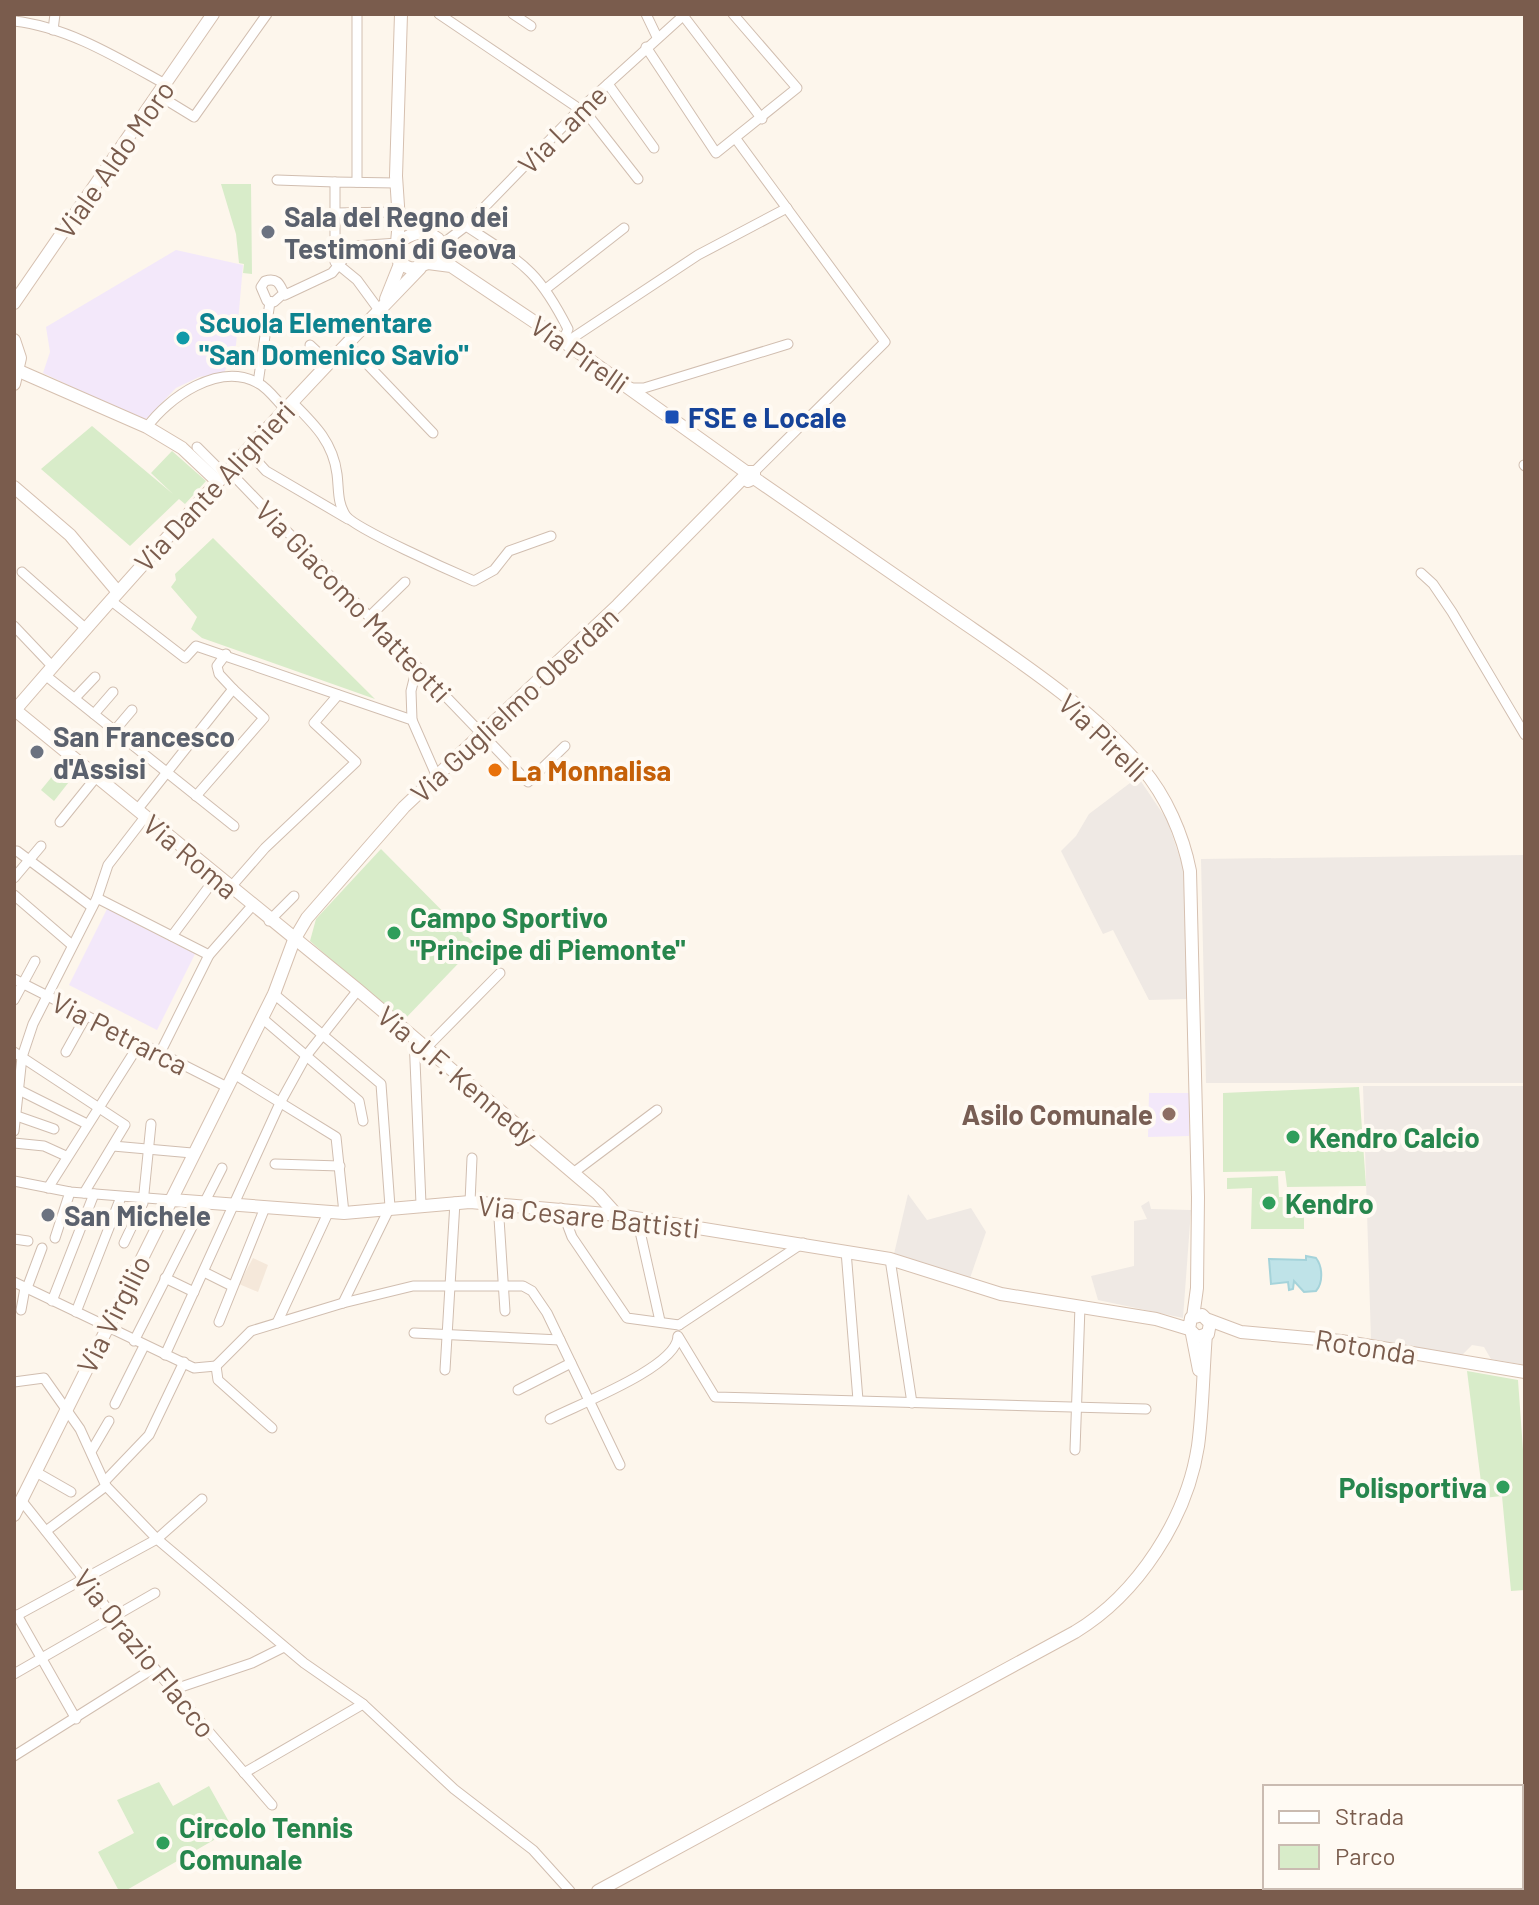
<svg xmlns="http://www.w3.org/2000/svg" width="1539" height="1905" viewBox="0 0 1539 1905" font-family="Barlow,sans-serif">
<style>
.residential{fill:#f5e8da}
.industrial{fill:#efe9e4}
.education{fill:#f3e8fa}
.green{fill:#d8ecc9}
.water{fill:#bfe3e8;stroke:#a5d3da;stroke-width:2}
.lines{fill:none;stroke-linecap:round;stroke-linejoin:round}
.street-casing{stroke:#d1beb0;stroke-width:11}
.secondary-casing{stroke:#d6c0b0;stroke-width:14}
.street{stroke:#fff;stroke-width:9}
.secondary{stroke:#fff;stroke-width:12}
.worship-dot{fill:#6b7280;stroke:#fffaf3;stroke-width:3}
.culture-dot{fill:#0f9aa8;stroke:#fffaf3;stroke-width:3}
.transit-dot{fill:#1a4fb4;stroke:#fffaf3;stroke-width:3}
.food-dot{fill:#e8710a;stroke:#fffaf3;stroke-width:3}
.leisure-dot{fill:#2e9e5b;stroke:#fffaf3;stroke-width:3}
.education-dot{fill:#8d6e63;stroke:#fffaf3;stroke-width:3}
.labels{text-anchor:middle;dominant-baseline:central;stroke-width:8;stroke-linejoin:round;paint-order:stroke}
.street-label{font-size:28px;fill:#7a5c4d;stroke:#fffaf3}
.worship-label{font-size:28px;font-weight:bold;fill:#5b616d;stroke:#fffaf3;text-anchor:start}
.culture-label{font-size:28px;font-weight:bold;fill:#0d838f;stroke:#fffaf3;text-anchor:start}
.transit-label{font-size:28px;font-weight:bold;fill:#164399;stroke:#fffaf3;text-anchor:start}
.food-label{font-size:28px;font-weight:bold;fill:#c56008;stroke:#fffaf3;text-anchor:start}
.leisure-label{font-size:28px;font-weight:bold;fill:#27864d;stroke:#fffaf3;text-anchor:start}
.education-label{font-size:28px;font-weight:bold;fill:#785e54;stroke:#fffaf3;text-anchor:end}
</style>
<rect width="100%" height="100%" fill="#fdf6ec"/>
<path class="residential" d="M253,1258L268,1265L258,1292L239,1284Z"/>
<g class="industrial">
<path d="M1138,777L1167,820L1184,870L1187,999L1149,1000L1113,930L1103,934L1061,851L1076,836L1089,814Z"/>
<path d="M1525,855V1083H1206L1201,859Z"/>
<path d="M1363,1086H1525V1365L1491,1359L1484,1347L1472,1345L1462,1355L1371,1339Z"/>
<path d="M908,1194L927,1220L971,1208L986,1232L970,1278L894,1254Z"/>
<path d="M1149,1201L1151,1209L1191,1210L1183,1318L1098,1300L1091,1276L1134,1266V1221L1147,1219L1141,1206Z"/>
</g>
<g class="education">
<path d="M176,250L243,265L236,345L224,373L199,377L176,388L144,421L43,373L50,352L46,327Z"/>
<path d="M107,909L195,954L157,1030L69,985Z"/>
<path d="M1149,1093H1190L1189,1136L1148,1137Z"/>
</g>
<g class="green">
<path d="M221,184H251L252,274L243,273L244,264L239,263L236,234Z"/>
<path d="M92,426L173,494L151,473L172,451L206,481L185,504L179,499L130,546L41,469Z"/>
<path d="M213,538L375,699L202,638L191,629L197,617L171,587L176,580L175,574Z"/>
<path d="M59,768L72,778L54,801L41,790Z"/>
<path d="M381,849L476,945L402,1022L310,941L316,919Z"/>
<path d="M1359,1087L1366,1186L1287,1187L1285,1171L1223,1172V1093Z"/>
<path d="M1278,1176L1279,1197H1286L1287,1203H1304V1229H1251L1252,1188L1227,1189V1178Z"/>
<path d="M1467,1371L1518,1380L1525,1478V1590L1511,1591L1502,1496L1483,1498Z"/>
<path d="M159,1782L173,1806L209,1786L233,1829L125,1891H119L98,1852L134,1833L117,1800Z"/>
</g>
<path class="water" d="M1306,1256L1316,1258C1323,1267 1323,1283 1316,1291L1304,1292L1294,1281L1293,1289L1289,1290L1288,1282L1271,1284L1269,1259L1306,1260Z"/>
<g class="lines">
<g class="street-casing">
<g id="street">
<path d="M357,14V182"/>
<path d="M439,14L587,114L638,179"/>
<path d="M513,14L531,26"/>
<path d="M646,14L657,37"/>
<path d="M682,14L762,119"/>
<path d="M14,21C68,27 118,58 165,84"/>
<path d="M53,30L55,14"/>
<path d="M646,47L716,153L797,88L733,14"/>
<path d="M608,84L654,148"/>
<path d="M158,95L194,117L267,14"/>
<path d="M736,139L885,342L754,472"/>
<path d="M277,180L335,182"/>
<path d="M334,213L399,212"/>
<path d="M466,226C522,263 537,268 568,329L563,341"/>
<path d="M441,245L466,226L579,110L685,14"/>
<path d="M547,288L624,228"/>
<path d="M283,294L274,302L267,301L261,287L265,281C280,277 280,287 285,295L332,273L354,246L398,243"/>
<path d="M379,310L357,280L335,262V182L396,183"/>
<path d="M347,343L433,433"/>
<path d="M565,343L698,255L787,208"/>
<path d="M310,345L328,362"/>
<path d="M258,383L270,302"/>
<path d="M630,388H644L788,344"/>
<path d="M292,402C314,424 333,442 337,474C339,489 337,503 346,516C356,529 453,572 474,581L494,570L509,551L551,536"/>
<path d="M147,427C168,398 219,361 258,383C268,388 277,401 285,409"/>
<path d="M197,447L224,474"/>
<path d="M247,450L266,471L348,519"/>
<path d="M1524,465L1525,466"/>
<path d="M228,470L528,782L565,746"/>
<path d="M22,572L84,627"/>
<path d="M1421,573L1433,584L1452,612L1525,735"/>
<path d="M110,600L185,658L196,646L412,720L437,777"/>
<path d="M370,616L405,582"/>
<path d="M14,626L52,666"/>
<path d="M45,675L234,826"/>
<path d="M75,698L95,677"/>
<path d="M94,714L113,692"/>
<path d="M412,720L411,691L417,667"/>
<path d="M115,730L132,710"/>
<path d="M196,796L264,718L233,689"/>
<path d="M137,810L233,689L219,674L217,666L226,654"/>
<path d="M60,822L97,776"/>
<path d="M17,851L92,907"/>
<path d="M14,878L41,846"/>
<path d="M230,888L265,848L356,762L314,723L338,695"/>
<path d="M14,895L72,945"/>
<path d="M97,898L209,955"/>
<path d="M269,921L294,896"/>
<path d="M172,936L217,876"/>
<path d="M14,979L227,1087"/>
<path d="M274,994L381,1084L390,1207L343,1303"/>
<path d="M14,1000L35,961"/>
<path d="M262,1018L359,1101L363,1121"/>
<path d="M414,1037L421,1204"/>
<path d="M426,1048L500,973"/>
<path d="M14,1052L125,1125L84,1193"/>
<path d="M66,1052L86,1016"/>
<path d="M160,1053L209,955L252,906"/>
<path d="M234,1074L336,1137L344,1213"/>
<path d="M15,1088L87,1124"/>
<path d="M14,1115L54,1129"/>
<path d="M14,1131L22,1057L33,1024L97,898L108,865L145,817"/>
<path d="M14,1143L44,1146L66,1156"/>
<path d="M113,1146L192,1153"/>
<path d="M275,1164L340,1166"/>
<path d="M573,1173L657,1110"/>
<path d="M14,1181L70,1192L172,1200"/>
<path d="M48,1188L140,1043"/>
<path d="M470,1202L472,1158"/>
<path d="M498,1203L505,1311"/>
<path d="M561,1208L572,1237L627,1318L679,1325"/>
<path d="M637,1218L660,1321"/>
<path d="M55,1238L70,1192"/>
<path d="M14,1239L28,1241"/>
<path d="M124,1243L143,1203L151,1124"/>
<path d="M846,1251L858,1400"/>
<path d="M890,1259L912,1403"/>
<path d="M204,1272L232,1286"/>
<path d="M165,1278L194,1292"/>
<path d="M14,1282L194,1368L216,1366"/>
<path d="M27,1288L42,1248"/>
<path d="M52,1301L94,1194"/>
<path d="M21,1310L25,1288"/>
<path d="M76,1312L121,1197"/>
<path d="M219,1322L264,1210"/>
<path d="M277,1323L328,1213"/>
<path d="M679,1325L803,1243"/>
<path d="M414,1333L560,1340"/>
<path d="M678,1336L715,1397L1146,1409"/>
<path d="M134,1341L222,1168"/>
<path d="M165,1355L280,1103L306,1056L358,990"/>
<path d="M216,1366L251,1331L343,1303L413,1286H523L532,1291L547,1313L620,1465"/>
<path d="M216,1366L218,1380L272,1428"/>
<path d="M445,1370L455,1202"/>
<path d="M14,1382L44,1378L80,1429L106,1486L157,1539L304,1663L363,1704L454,1789L533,1850L570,1891"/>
<path d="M518,1390L571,1363"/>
<path d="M115,1404L144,1346"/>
<path d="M550,1419C579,1404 675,1368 678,1337"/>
<path d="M92,1450L109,1421"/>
<path d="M1075,1450L1080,1306"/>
<path d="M36,1472L71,1492"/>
<path d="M105,1481L149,1435L184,1362"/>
<path d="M21,1500L160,1675L272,1805"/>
<path d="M46,1531L106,1486"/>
<path d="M17,1615L76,1719"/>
<path d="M14,1617L157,1539L202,1499"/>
<path d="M14,1674L155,1593"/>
<path d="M172,1690L252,1663L284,1647"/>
<path d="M14,1756L154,1668"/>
<path d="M244,1773L363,1704"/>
</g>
</g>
<g class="secondary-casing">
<g id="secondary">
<path d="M398,243C411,233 424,228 438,239L441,250L428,263L412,269L400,264L396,253L399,221L396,176L401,14"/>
<path d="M428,263L451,266L563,341L746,472H754V478L748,481"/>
<path d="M420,268C281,411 146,558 15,710L358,990L598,1194L617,1215"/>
<path d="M386,299L400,264"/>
<path d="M14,303L213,14"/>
<path d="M14,340L20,358L14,384"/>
<path d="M19,371L147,427L182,448L217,481"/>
<path d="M754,478C820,524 887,570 954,616C1019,661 1090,707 1142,768C1166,796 1183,835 1190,871L1198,1197L1197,1288L1193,1317"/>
<path d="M14,487L70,535L117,591"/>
<path d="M172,1200L344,1213L470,1202L617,1215L890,1259L1001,1294L1156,1319L1189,1329L1197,1337L1208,1334L1210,1323L1202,1315L1191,1318L1189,1329"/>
<path d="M1209,1320L1241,1332L1341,1341L1525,1372"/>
<path d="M1192,1334L1199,1370"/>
<path d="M14,1515L274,994L294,940L307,918L404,807L618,605L744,477"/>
<path d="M598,1891L1075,1632C1138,1594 1187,1518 1198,1446C1203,1409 1203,1371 1206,1334"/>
</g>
</g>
<use href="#street" class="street"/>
<use href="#secondary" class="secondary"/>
</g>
<g class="worship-dot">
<circle cx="268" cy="232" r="8"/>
<circle cx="37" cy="752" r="8"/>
<circle cx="48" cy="1215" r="8"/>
</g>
<circle class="culture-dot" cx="183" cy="338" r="8"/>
<rect class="transit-dot" x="664" y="409" width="16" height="16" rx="4"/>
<circle class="food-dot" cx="495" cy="770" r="8"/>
<g class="leisure-dot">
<circle cx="394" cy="933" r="8"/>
<circle cx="1293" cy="1137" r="8"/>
<circle cx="1269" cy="1203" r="8"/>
<circle cx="1503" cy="1487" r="8"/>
<circle cx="163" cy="1843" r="8"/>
</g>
<circle class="education-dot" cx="1169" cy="1114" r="8"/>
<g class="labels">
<g class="street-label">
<text transform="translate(562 129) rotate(-45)">Via Lame</text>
<text transform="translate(114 159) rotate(-55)">Viale Aldo Moro</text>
<text transform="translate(580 354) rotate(35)">Via Pirelli</text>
<text transform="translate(214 486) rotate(-47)">Via Dante Alighieri</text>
<text transform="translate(354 601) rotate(46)">Via Giacomo Matteotti</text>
<text transform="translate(514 704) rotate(-43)">Via Guglielmo Oberdan</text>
<text transform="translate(1104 737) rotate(44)">Via Pirelli</text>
<text transform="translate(191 856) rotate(40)">Via Roma</text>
<text transform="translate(120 1033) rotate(27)">Via Petrarca</text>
<text transform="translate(458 1075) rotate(40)">Via J.F. Kennedy</text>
<text transform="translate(589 1216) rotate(6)">Via Cesare Battisti</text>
<text transform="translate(113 1314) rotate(-63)">Via Virgilio</text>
<text transform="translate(1366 1346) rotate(9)">Rotonda</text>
<text transform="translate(145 1653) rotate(51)">Via Orazio Flacco</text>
</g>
<g class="worship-label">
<text x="284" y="216">Sala del Regno dei<tspan x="284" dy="32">Testimoni di Geova</tspan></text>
<text x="53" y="736">San Francesco<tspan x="53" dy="32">d'Assisi</tspan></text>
<text x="64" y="1215">San Michele</text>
</g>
<g class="culture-label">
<text x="199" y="322">Scuola Elementare<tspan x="199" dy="32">"San Domenico Savio"</tspan></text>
</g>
<g class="transit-label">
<text x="688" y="417">FSE e Locale</text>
</g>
<g class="food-label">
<text x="511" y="770">La Monnalisa</text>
</g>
<g class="leisure-label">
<text x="410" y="917">Campo Sportivo<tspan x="410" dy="32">"Principe di Piemonte"</tspan></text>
<text x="1309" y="1137">Kendro Calcio</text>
<text x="1285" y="1203">Kendro</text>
<text x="1487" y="1487" text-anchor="end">Polisportiva</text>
<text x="179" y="1827">Circolo Tennis<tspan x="179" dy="32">Comunale</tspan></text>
</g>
<g class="education-label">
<text x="1153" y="1114">Asilo Comunale</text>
</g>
</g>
<rect width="1539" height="1905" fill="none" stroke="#7a5c4d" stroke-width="32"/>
<rect x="1263" y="1785" width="260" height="104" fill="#fffaf3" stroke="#cabbb1" stroke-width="2"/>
<rect x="1279" y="1811" width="40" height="12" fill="#ffffff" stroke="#cabbb1" stroke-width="2"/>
<text x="1335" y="1825" font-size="24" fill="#7a5c4d">Strada</text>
<rect x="1279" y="1845" width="40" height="24" fill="#d8ecc9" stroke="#cabbb1" stroke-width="2"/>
<text x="1335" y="1865" font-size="24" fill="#7a5c4d">Parco</text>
</svg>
